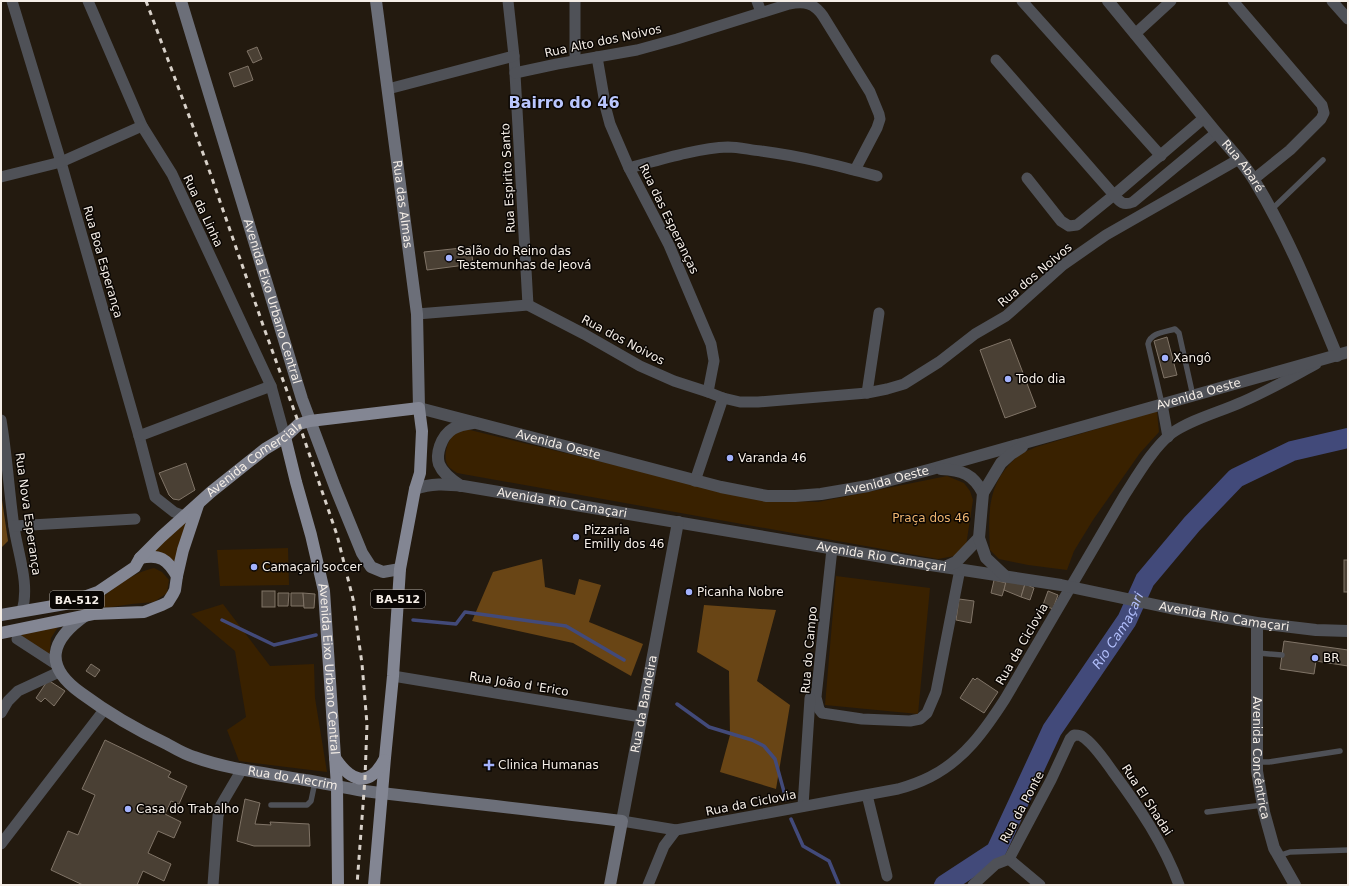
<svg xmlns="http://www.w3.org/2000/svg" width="1349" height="886" viewBox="0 0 1349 886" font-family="'DejaVu Sans',sans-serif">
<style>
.green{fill:#392100}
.forest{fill:#694515}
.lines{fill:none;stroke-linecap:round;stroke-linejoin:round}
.stream{stroke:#424a7a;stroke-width:3.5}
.river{stroke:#424a7a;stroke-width:20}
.building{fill:#4a4034;stroke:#807467}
.service{stroke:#4f5157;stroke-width:5.5}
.minor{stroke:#4f5157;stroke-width:11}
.tertiary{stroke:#4f5157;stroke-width:12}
.secondary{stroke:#6c6f79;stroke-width:12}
.primary{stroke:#838693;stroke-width:12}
.rail{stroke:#d8d1c9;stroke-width:3;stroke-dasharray:5 5;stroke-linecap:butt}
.poi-dot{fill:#a3b2fd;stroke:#0a0603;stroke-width:1.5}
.labels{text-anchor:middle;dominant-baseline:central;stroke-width:3;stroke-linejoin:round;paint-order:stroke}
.shield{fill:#0a0603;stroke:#aea8a3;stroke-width:1}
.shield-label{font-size:11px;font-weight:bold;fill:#f5eee7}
.street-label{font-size:12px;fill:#f5eee7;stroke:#0a0603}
.poi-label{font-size:12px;fill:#f5eee7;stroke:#0a0603;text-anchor:start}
.park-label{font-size:12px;fill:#eeb46f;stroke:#0a0603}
.water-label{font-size:13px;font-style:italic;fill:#b2bffc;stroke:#0a0603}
.district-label{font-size:16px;font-weight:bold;fill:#b9c6fe;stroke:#0a0603}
</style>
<rect width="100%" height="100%" fill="#231a0f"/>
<g class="green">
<path d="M1157,411L1159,432L1140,453L1093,520L1074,551L1067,570L1028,565L999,559L990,550C988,513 987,483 1017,457C1022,452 1030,450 1036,447Z"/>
<path d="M466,429L760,500L818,502L947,476L964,483L970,491L973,500L966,546L955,556L938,559L457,473C454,471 451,469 449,467C441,459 448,438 456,432C459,431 463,430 466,429Z"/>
<path d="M195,508L175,576L168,564L140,560Z"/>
<path d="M288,548L289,585L220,586L217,550Z"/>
<path d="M154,568L162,572L169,580L167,593L154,602L132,604L85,611C104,596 129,573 154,568Z"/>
<path d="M836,576L930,588L918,714L825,705Z"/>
<path d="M223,604L270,666L314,664L315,698L327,772L239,761L227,730L246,717L235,651L191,614Z"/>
<path d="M58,627L51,638L49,659L20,635Z"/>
</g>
<g class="forest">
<path d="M1,493L8,541L1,548Z"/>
<path d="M542,559L545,587L575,595L579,579L601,585L589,622L643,644L631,676L573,643L472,621L493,572Z"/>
<path d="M704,605L776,610L757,681L790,705L776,789L720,772L730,735L729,671L697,652Z"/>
</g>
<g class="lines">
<g class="stream">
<path d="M222,620L274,645L316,635"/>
<path d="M413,620L456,624L465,612L566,626L624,660"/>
<path d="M677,704L709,727L752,740L764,746L775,759L786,799"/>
<path d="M791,819L803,846L829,861L839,885"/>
</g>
<path class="river" id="s1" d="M944,885L996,851L1052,730L1127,620L1145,580L1192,524L1236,478L1292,451L1348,438"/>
</g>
<g class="building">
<path d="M257,47L262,59L253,63L247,51Z"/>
<path d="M248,66L253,80L234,87L229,73Z"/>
<path d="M471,247L473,264L427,270L424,252Z"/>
<path d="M1167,337L1177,375L1164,378L1154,341Z"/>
<path d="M1010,339L1036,407L1005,418L980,350Z"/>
<path d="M186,463L195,490L179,500L173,499L169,495L159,473Z"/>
<rect x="1344" y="560" width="4" height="32"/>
<path d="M994,580L1006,583L1002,596L991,593Z"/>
<path d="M1006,581L1025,584L1021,597L1004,590Z"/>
<path d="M1025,584L1034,588L1030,600L1021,597Z"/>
<rect x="262" y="591" width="13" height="16"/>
<path d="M1048,591L1058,595L1053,609L1043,605Z"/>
<path d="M278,593H289L288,606H278Z"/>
<path d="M291,593H303L304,606H291Z"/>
<path d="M303,593L315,594L314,608H304Z"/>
<path d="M959,599L974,601L971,623L956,620Z"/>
<path d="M1284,641L1348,650V666L1316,661L1314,674L1280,669Z"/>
<path d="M91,664L100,670L95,677L86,671Z"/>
<path d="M973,678L975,680L977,678L998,692L984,713L960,698Z"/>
<path d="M48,680L65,691L54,706L45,698L41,702L36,698Z"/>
<path d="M105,740L171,772L168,777L187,786L179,804L171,801L165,814L181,822L174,838L158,831L148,853L171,864L164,881L143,871L137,885H83L51,870L68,831L78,835L95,795L82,789Z"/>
<path d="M245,799L260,803L255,824L271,825L270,822L309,824L310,846H254L237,841Z"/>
</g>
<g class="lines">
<g class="service">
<path d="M1271,210L1323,160"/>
<path d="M1162,404L1148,344C1150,333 1165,332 1175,329L1179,333L1193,396"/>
<path d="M1258,653L1282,655"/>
<path d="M1257,762H1269L1340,751"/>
<path d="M271,805H307L311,801L315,782"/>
<path d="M1207,812L1263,805"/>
<path d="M1278,856L1290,852L1348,850"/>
</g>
<g class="minor">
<path d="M12,1L61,162L139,436L155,497L174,512L184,516"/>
<path d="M88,1L142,126L172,174L271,386L285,437"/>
<path d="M508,1L514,56L528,305"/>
<path d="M575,1V60"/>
<path d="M757,1L761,12"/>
<path d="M1022,1L1161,156"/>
<path d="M1233,1L1322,105L1324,113L1321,119L1290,150L1254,179"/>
<path d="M1332,1L1348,19"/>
<path d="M1135,34L1171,1"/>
<path d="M597,57L606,109L610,124L629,168L669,245L711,344L714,361L708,392"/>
<path d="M996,60L1114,195L1077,225L1069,226L1061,221L1027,178"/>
<path d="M515,73L557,64L637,50L677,39L789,4C805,1 814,3 823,16L870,92L879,114L880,119L877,128L855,170"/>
<path d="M388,89L514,56"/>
<path d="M1204,118L1114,195C1120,202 1123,206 1133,202L1216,133"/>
<path d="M629,168C659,160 698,148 728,147C739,147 750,150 761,151C801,156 839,166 877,176"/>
<path d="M1,177L61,162L142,126"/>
<path d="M417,314L528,305L584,334L640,366L674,381L708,392L723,398L740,402H758L867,393L887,389L904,384L939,362L975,334L1006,316L1063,265L1106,235L1239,159"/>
<path d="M867,393L879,313"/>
<path d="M1162,404L1168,437"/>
<path d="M1,420C7,455 9,491 14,527C18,554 30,584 22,611"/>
<path d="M139,436L271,386"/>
<path d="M695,481L723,398"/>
<path d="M14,526L135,519"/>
<path d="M832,549L816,697L819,709L822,713L862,719L910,721L920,719L927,713L936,692L960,569"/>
<path d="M17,639L57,665"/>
<path d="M393,676L641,717"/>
<path d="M1,713L8,701L18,691L59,672"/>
<path d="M867,795L887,876"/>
<path d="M803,806L810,698"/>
<path d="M622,821L676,830L898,789C909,786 920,782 930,777C964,760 985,730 1005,699L1124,496C1137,476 1153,448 1172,433C1192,419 1220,412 1242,402C1268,391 1292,377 1316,364"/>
<path d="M1,844L104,710"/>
<path d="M1009,859L1040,885"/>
<path d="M213,885L218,816L221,805L241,771"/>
<path d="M648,885L664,846L676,830"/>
<path d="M973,885L996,864L1009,859L1051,780L1070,739L1074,735C1077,735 1081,735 1083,737C1094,744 1105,761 1113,772C1139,807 1164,844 1179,885"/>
</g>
<g class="tertiary">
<path id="s2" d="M1108,1C1142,42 1176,84 1210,125C1225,144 1242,160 1254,180C1288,235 1312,296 1337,356"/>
<path id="s3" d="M419,408L721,487L767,496H795L821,494L868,486L932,469L1348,352"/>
<path d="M941,469C962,470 973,474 983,493"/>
<path d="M461,486C453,481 443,474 439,464C437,458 438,452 440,446C446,429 457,425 473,423"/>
<path id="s4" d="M415,489C431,483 446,484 463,486L918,563L1061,585L1170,608L1257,623L1316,630L1348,631"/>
<path d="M945,567L956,562L979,538"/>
<path d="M1004,575L986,558L979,538L983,493L1001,463L1011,454L1022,447"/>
<path id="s5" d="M1257,623V771L1264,812L1274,848L1295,885"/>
<path id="s6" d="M622,821L678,522"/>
</g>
<g class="secondary">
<path id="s7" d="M181,1L302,399L335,487L362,553L371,567L383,572L400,569"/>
<path id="s8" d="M376,1L417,314L419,408"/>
<path id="s9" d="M86,615C50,640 43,666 81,693C108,713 137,730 167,744C176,749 184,754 194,757C230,770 267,773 305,780C324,783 344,788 364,791C387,794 410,796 433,799C496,806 559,813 622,821L610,885"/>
</g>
<g class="primary">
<path id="s10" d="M285,437L296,482L311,535L324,591L335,757L337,786L338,885"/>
<path d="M140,558C160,554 167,559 177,576"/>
<path id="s11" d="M1,615L65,604L98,592L135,567L140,558L161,537L211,492L265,449L285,437L299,424L310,421L419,408L422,431L420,473L415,489L400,569L393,676L385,758L374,885"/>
<path d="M1,633L93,614L144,612L162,605L168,602L173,594L175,590L177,576L183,550L198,505"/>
<path d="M335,758C350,780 368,790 384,760"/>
</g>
<path class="rail" d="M146,1L207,164L264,328L299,424L337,535L353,599L362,664L367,724L365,778L357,885"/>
</g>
<g class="poi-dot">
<circle cx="449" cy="258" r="4"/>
<circle cx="1165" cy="358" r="4"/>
<circle cx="1008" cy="379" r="4"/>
<circle cx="730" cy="458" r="4"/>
<circle cx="576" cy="537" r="4"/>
<circle cx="254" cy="567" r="4"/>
<circle cx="689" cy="592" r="4"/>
<circle cx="1315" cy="658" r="4"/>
<path d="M487 759h4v4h4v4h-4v4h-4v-4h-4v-4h4z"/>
<circle cx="128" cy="809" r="4"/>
</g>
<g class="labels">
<g class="shield">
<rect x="371" y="590" width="54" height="18" rx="3"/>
<rect x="50" y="591" width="54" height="18" rx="3"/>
</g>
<g class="shield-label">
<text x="398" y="599">BA-512</text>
<text x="77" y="600">BA-512</text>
</g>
<g class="street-label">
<text transform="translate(603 41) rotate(-12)">Rua Alto dos Noivos</text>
<text stroke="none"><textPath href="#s2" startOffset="213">Rua Abaré</textPath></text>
<text transform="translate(508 178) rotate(-93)">Rua Espirito Santo</text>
<text stroke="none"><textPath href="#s8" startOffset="205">Rua das Almas</textPath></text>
<text transform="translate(203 211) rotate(65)">Rua da Linha</text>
<text transform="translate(669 219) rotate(64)">Rua das Esperanças</text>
<text transform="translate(103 262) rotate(74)">Rua Boa Esperança</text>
<text transform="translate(1035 275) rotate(-40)">Rua dos Noivos</text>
<text stroke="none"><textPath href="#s7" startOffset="314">Avenida Eixo Urbano Central</textPath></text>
<text transform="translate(623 340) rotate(28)">Rua dos Noivos</text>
<text stroke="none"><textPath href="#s3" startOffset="804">Avenida Oeste</textPath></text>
<text stroke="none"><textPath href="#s3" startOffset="144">Avenida Oeste</textPath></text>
<text stroke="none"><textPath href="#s11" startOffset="304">Avenida Comercial</textPath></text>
<text stroke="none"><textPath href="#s3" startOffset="480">Avenida Oeste</textPath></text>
<text stroke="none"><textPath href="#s4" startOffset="149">Avenida Rio Camaçari</textPath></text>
<text transform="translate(28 514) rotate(82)">Rua Nova Esperança</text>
<text stroke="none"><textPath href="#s4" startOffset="473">Avenida Rio Camaçari</textPath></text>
<text stroke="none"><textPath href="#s4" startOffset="821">Avenida Rio Camaçari</textPath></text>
<text transform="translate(1022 644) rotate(-60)">Rua da Ciclovia</text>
<text transform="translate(809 650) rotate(-85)">Rua do Campo</text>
<text stroke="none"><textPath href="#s10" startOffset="237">Avenida Eixo Urbano Central</textPath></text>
<text transform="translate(519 684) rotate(9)">Rua João d 'Erico</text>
<text stroke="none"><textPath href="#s6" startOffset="119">Rua da Bandeira</textPath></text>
<text stroke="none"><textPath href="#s5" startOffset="135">Avenida Concêntrica</textPath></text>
<text stroke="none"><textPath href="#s9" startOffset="331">Rua do Alecrim</textPath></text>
<text transform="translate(1147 800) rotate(57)">Rua El Shadai</text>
<text transform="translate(751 803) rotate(-11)">Rua da Ciclovia</text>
<text transform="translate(1022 807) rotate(-62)">Rua da Ponte</text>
</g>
<g class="poi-label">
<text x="457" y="251">Salão do Reino das<tspan x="457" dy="14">Testemunhas de Jeová</tspan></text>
<text x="1173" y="358">Xangô</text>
<text x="1016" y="379">Todo dia</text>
<text x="738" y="458">Varanda 46</text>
<text x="584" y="530">Pizzaria<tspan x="584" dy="14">Emilly dos 46</tspan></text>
<text x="262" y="567">Camaçari soccer</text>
<text x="697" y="592">Picanha Nobre</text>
<text x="1323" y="658">BR</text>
<text x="498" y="765">Clinica Humanas</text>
<text x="136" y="809">Casa do Trabalho</text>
</g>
<g class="park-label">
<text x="931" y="518">Praça dos 46</text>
</g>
<g class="water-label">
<text stroke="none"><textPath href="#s1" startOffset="315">Rio Camaçari</textPath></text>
</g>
<g class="district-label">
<text x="564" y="102">Bairro do 46</text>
</g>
</g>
<rect width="1349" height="886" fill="none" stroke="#f5eee7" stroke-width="4"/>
</svg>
